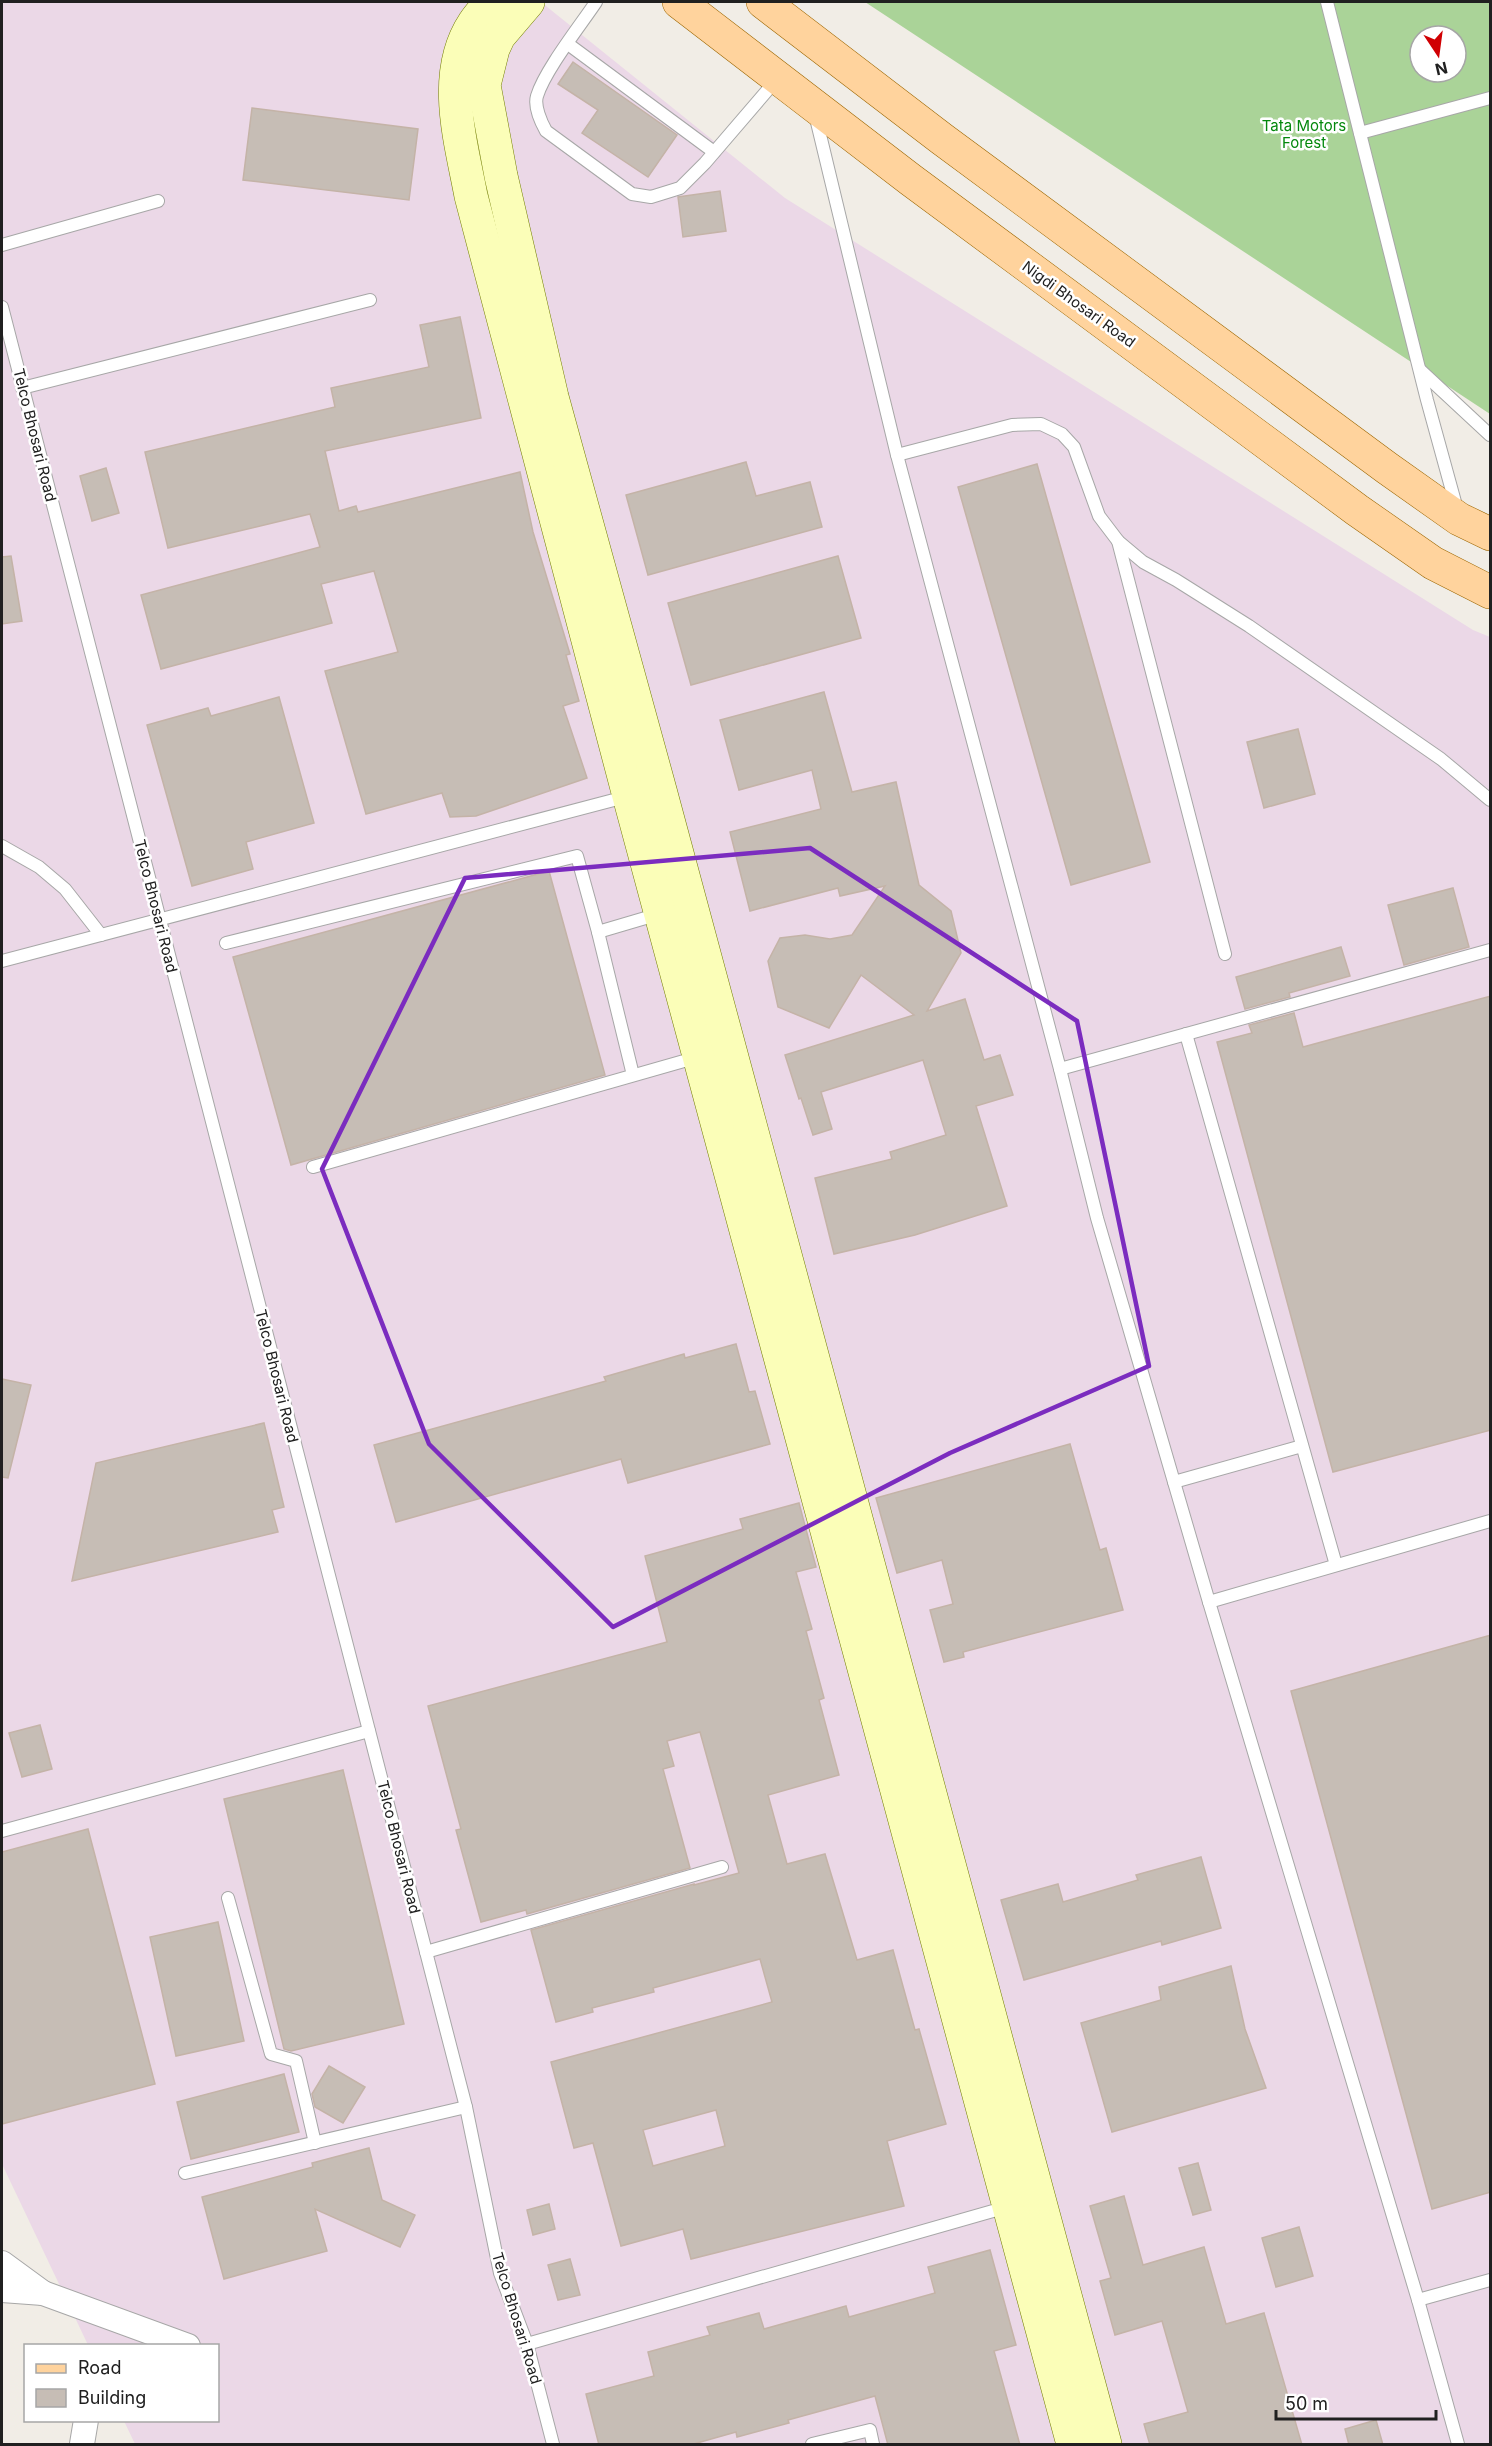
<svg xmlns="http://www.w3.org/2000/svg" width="1492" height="2446" viewBox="0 0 1492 2446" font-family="Inter,sans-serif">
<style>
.industrial{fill:#ebd8e7}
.forest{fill:#aad398;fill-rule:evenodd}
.building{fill:#c6bdb5;stroke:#c4b3a7;stroke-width:1.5;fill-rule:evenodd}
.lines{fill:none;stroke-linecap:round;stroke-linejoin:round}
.lane-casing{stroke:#a7a7a7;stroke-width:14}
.street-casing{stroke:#a7a7a7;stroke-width:26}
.secondary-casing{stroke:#727e00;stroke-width:34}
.primary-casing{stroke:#9c6600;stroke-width:34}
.lane{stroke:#fff;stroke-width:12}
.street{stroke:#fff;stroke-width:24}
.secondary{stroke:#fbfeb8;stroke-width:33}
.primary{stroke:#ffd39d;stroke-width:33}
.marked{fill:none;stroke:#7b2cbf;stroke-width:4.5;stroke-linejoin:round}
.labels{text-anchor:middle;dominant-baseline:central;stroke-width:5;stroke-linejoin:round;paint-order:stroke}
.park-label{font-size:15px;fill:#04880d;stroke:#fff}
.street-label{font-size:15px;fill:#202020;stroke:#fff}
</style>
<rect width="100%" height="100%" fill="#f1ede6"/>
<path class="industrial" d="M2,2H541L785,198L1473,630L1490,637V2444H135L124,2421L218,2420V2346L88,2345L2,2164Z"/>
<path class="forest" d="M865,2H1490V414ZM1420,36H1456V72H1420Z"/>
<g class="building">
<path d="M573,62L677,135L648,177L582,133L598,110L558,84Z"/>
<path d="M252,108L418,129L409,200L243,180Z"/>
<path d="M720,191L726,231L683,237L678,197Z"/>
<path d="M460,317L481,418L325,451L339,511L356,506L358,512L520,472L533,532L570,654L566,655L579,701L563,706L587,778L476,816L450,817L442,793L366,814L325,671L398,652L374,571L321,584L332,623L161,669L141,595L320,547L310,514L168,548L145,452L335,407L331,388L429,367L420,325Z"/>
<path d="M746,462L756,496L810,482L822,527L648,575L626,495Z"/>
<path d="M1037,464L1150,862L1071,885L958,487Z"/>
<path d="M106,468L119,513L92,521L80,476Z"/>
<path d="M11,556L22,621L2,624V557Z"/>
<path d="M838,556L861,638L691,685L668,603Z"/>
<path d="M824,692L852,792L896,782L919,885L951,911L961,953L927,1011L965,999L984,1060L1000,1055L1013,1095L976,1106L1007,1206L915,1235L834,1254L815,1178L892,1159L890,1152L946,1135L923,1060L821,1092L832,1129L813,1135L801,1098L799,1099L785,1055L914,1015L861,975L829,1028L778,1007L768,961L780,938L805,935L830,939L852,935L885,886L840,896L838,888L750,911L730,832L821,809L812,770L739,790L720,720Z"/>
<path d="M279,697L314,823L246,842L253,869L192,886L147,725L208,708L211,716Z"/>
<path d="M1298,729L1315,794L1264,808L1247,742Z"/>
<path d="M549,871L605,1075L291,1165L233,957Z"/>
<path d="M1453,888L1469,947L1404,965L1388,905Z"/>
<path d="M1341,947L1350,976L1289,993L1290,997L1245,1009L1236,977Z"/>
<path d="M1491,996V1430L1333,1472L1217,1042L1252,1033L1249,1025L1294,1013L1303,1047Z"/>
<path d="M736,1344L749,1392L755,1391L770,1444L628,1483L621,1459L396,1522L374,1445L606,1381L604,1377L684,1354L685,1358Z"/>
<path d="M2,1379L31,1385L8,1478L2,1477Z"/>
<path d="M264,1423L284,1507L272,1510L278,1532L72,1581L96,1463Z"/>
<path d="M1070,1444L1100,1550L1106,1548L1123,1610L963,1652L964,1657L944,1662L930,1610L953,1604L942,1560L897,1573L876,1498Z"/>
<path d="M799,1503L816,1567L796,1572L812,1629L806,1631L824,1698L819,1700L839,1775L768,1795L787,1864L825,1854L857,1960L893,1950L915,2030L919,2029L946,2124L887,2141L904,2206L691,2259L683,2229L621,2246L593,2143L574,2148L551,2062L772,2002L760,1959L653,1988L654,1992L592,2008L593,2012L556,2022L531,1930L694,1884V1885L739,1873L700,1732L667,1741L674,1766L663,1769L690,1868L527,1914L526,1910L481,1922L456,1830L461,1829L428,1706L667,1642L645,1556L743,1529L740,1519ZM716,2110L725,2146L653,2166L643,2130Z"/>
<path d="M1491,1635V2192L1432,2209L1291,1691Z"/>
<path d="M40,1725L52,1769L22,1777L9,1733Z"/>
<path d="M343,1770L404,2024L291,2051L284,2049L224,1799Z"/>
<path d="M88,1829L155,2084L2,2124V1852Z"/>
<path d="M1201,1857L1221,1928L1162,1945L1161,1941L1024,1980L1001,1900L1058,1884L1063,1902L1138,1880L1136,1875Z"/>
<path d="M218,1922L244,2041L176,2056L150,1937Z"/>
<path d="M1231,1966L1245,2029L1266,2088L1112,2132L1081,2023L1161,2000L1159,1987Z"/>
<path d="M329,2066L365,2087L343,2123L315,2107L312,2094Z"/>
<path d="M284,2074L299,2132L191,2159L177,2102Z"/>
<path d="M369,2148L382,2200L415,2215L400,2247L315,2209L327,2251L224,2279L202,2197L313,2167L312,2163Z"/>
<path d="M1198,2163L1211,2210L1193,2215L1179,2168Z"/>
<path d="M1124,2196L1143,2265L1204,2247L1226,2324L1264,2313L1302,2445H1150L1144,2424L1188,2412L1162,2321L1115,2335L1100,2281L1111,2278L1090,2206Z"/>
<path d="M549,2204L555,2229L533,2235L527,2210Z"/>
<path d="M1299,2227L1313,2276L1276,2287L1262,2238Z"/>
<path d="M990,2250L1016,2345L994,2351L1020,2445H888L875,2396L788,2420L789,2423L737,2437L736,2432L690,2445H599L586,2394L654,2376L648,2352L710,2335L707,2327L759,2313L764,2329L846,2306L849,2317L935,2293L928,2267Z"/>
<path d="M570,2259L580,2295L558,2300L548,2265Z"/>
<path d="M1376,2420L1383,2445H1349L1345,2429Z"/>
</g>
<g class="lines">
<g class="lane-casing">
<g id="lane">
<path d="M596,2C580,26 545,70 537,96C534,106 541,122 546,131L632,194L651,197L680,188L705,163L777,79"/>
<path d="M1327,2L1427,400L1457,509"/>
<path d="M568,44L714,152"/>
<path d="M815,114L897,455L1060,1069L1097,1218L1209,1602"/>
<path d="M1360,133L1490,98"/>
<path d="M2,245L158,201"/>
<path d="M2,307L466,2107L500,2273L527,2344L553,2444"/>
<path d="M1420,370L1490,435"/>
<path d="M22,388L370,300"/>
<path d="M897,455L1012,425L1041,424L1062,434L1074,447L1099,516L1118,541L1143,562L1176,580L1249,626L1441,759L1490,800"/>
<path d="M1118,541L1225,954"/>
<path d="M2,846L39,867L65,889L101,935"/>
<path d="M598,932L633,1075"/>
<path d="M226,943L577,856L598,932L659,914"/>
<path d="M2,961L629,796"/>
<path d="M1186,1034L1336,1565"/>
<path d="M1060,1069L1490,950"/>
<path d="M313,1167L698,1057"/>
<path d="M1174,1482L1302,1446"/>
<path d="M2,1831L369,1731"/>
<path d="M228,1898L271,2054L296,2061L315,2143"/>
<path d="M426,1952L722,1867"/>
<path d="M185,2173L466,2107"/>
<path d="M1418,2300L1490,2280"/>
<path d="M527,2344L1007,2207"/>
<path d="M812,2444L870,2430L873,2444"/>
<path d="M1458,2444L1418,2300L1209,1602L1490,1521"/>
</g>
</g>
<g class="street-casing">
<g id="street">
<path d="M2,2263L43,2293"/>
<path d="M2,2290L43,2293L188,2346"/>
<path d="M82,2444L86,2420"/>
</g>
</g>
<g class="secondary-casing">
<g id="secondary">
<path d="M492,2C486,8 479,15 474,23C440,74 461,142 471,196L629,796L1073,2444"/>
<path d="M528,2L499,36L493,49L484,85L501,176L552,397L660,790L1105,2444"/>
</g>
</g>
<g class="primary-casing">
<g id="primary">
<path d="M679,2L911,180L1357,510L1433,563L1490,592"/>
<path d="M763,2L942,139L1387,468L1459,519L1490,534"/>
</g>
</g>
<use href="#lane" class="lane"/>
<use href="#street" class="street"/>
<use href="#secondary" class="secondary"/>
<use href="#primary" class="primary"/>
</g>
<path class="marked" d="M810,848L1077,1021L1149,1366L950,1453L613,1627L429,1444L322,1169L465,878Z"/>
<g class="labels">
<g class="park-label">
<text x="1304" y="125">Tata Motors<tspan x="1304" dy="17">Forest</tspan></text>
</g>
<g class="street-label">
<text transform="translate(1079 304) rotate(36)">Nigdi Bhosari Road</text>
<text transform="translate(35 435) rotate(76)">Telco Bhosari Road</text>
<text transform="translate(156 906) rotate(76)">Telco Bhosari Road</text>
<text transform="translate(277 1376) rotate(76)">Telco Bhosari Road</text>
<text transform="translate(399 1847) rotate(76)">Telco Bhosari Road</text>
<text transform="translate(517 2318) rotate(73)">Telco Bhosari Road</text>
</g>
</g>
<rect width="1492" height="2446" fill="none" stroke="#202020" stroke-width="6"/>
<rect x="24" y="2344" width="195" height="78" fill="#ffffff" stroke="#a6a6a6" stroke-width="1.5"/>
<rect x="36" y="2364" width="30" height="9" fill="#ffd39d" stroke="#a6a6a6" stroke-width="1.5"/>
<text x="78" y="2374" font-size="18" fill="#202020">Road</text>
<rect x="36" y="2389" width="30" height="18" fill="#c6bdb5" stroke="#a6a6a6" stroke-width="1.5"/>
<text x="78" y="2404" font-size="18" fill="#202020">Building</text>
<g transform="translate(1438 54) rotate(167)"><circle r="28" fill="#ffffff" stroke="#a6a6a6" stroke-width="1.5"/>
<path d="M0-4.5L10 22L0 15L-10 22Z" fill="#d00003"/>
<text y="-9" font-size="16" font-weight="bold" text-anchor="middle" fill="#202020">N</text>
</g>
<path d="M1276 2410v9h160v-9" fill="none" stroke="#202020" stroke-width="3"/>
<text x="1285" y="2410" font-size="18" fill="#202020" stroke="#ffffff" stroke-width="4.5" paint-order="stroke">50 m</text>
</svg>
